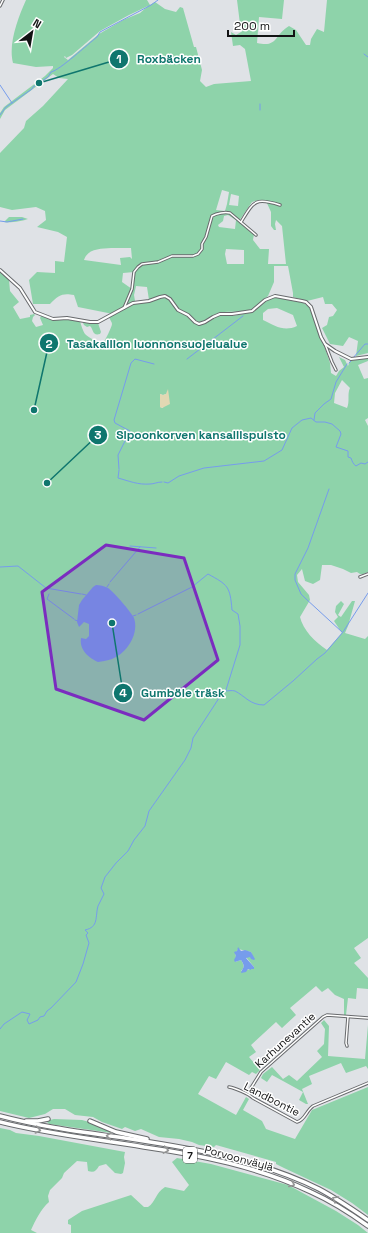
<svg xmlns="http://www.w3.org/2000/svg" width="368" height="1233" viewBox="0 0 368 1233" font-family="'Space Grotesk',sans-serif">
<style>
.green{fill:#8ed3aa;fill-rule:evenodd}
.sand{fill:#e2d8b3}
.water{fill:#769cec}
.lines{fill:none;stroke-linecap:round;stroke-linejoin:round}
.stream{stroke:#769cec;stroke-width:1}
.minor-casing{stroke:#686a6d;stroke-width:3.5}
.tertiary-casing{stroke:#686a6d;stroke-width:4}
.motorway-casing{stroke:#686a6d;stroke-width:5.5}
.minor{stroke:#fff;stroke-width:1.5}
.tertiary{stroke:#fff;stroke-width:2}
.motorway{stroke:#fff;stroke-width:3.5}
.oneway{stroke:#949595}
.marked{fill:#7b2cbf;fill-opacity:0.2;stroke:#7b2cbf;stroke-width:3;stroke-linejoin:round}
.labels{text-anchor:middle;dominant-baseline:central;stroke-width:3;stroke-linejoin:round;paint-order:stroke}
.shield{fill:#fff;stroke:#595a5a;stroke-width:1}
.shield-label{font-size:10px;font-weight:bold;fill:#121314}
.street-label{font-size:11px;fill:#121314;stroke:#fff}
.leader{fill:none;stroke:#0f766e;stroke-width:1.5}
.callout-dot{fill:#0f766e;stroke:#fff;stroke-width:1.5}
.mark-label{font-size:12px;text-anchor:middle;font-weight:bold;fill:#fff}
.callout-label{font-size:12px;text-anchor:middle;font-weight:bold;fill:#0f766e;stroke:#fff;stroke-width:3;stroke-linejoin:round;paint-order:stroke}
</style>
<rect width="100%" height="100%" fill="#dfe2e6"/>
<g class="green">
<path d="M26,0H147L150,5L155,2L165,9L176,12L180,7L183,8L194,47H196L202,70L200,81L206,87L214,84L251,81L245,49L240,45L233,46L231,32L236,35L241,32L237,0H284L282,19L259,17L257,43C278,48 274,35 289,26L296,30L306,45H310L311,39L317,29L324,32L327,0H368V353L356,356L358,341L349,337L343,346L330,344L322,328L327,325L329,317L333,316L337,310L332,304H325L323,297L307,301L293,297V293L288,266H274V282L268,296C262,300 258,306 252,309C241,314 229,310 218,313C212,315 206,323 199,322C195,322 193,317 190,315C187,312 182,311 179,309C176,306 174,302 171,299C165,292 156,297 149,300L147,287L136,286L134,295L135,301L125,305L128,297L124,306L113,314L78,307L74,295C62,293 59,295 50,304H33L29,280L37,272L55,273V261L64,262L67,237L58,232L37,227L46,220L45,211L36,207L12,210L0,207V153L24,128L26,121L43,106L68,79L59,78L53,74L5,110L0,119V113L4,107L45,76L53,68V66L36,67L13,63C8,44 18,18 26,0ZM148,6L140,13L123,20L99,34L68,60L64,57L65,56L66,58L72,55L100,31L129,15ZM222,190L229,192L227,204L225,211L216,210ZM231,194L239,196L238,206L229,205ZM259,200L266,201L271,212V226L274,230H276L275,224L276,220L282,226L286,264H268L269,249H260L253,240L254,234L239,221L252,202ZM228,215L236,220L235,229L219,227L218,225L223,221L224,216ZM111,248H131L132,259L130,257L120,258L121,265L84,260C88,248 101,249 111,248ZM226,249L244,250V264H227L225,254ZM134,272L132,289L122,282L123,273Z"/>
<path d="M9,217H22L28,219C23,221 10,223 4,222Z"/>
<path d="M0,272L9,280L10,291L19,302L13,307L20,319L30,317V315L34,314L35,315L33,317L32,321L36,327L43,325L40,318L41,316C53,321 66,318 80,321C81,325 83,331 85,334C89,338 98,342 103,344C105,340 112,327 112,324C112,322 110,320 109,317L133,304L149,302L161,298H165L169,300L178,311L187,316L194,323L199,325L206,323L220,315L233,316L253,312L266,301L275,297L302,302L308,306L312,311L320,337L324,345L330,363L331,373L336,376L339,371L344,367L339,357L345,360L348,366L350,361L368,358V361L358,365L364,379L368,378V418L365,420L368,426V572L363,574H360L357,572L351,573L343,569L331,565H322L320,580L313,584L305,581L302,569L297,575L298,582L309,595L310,600L300,617C303,630 315,642 327,650L342,633L334,621L338,617L335,612L336,606L341,601L344,604L338,615L341,617L352,601H355L348,626L345,633L365,639L368,636V938L354,948L361,958L354,963L368,978V989L357,988L356,999L348,998L346,1015H344V999L335,995L328,988L322,992L316,986L290,1008L296,1015L282,1028L276,1022L251,1045L256,1052L249,1057L260,1070L256,1074L252,1072L249,1075L226,1062L216,1079L209,1076L198,1094L236,1115L246,1097L249,1099L243,1110L262,1121L266,1129L295,1139L312,1110L368,1087V1215L352,1203L331,1190L284,1168L276,1164V1162L216,1145L214,1147L199,1145L192,1142L179,1139L159,1137L141,1129L135,1131L125,1127L122,1129L102,1122L93,1117L75,1115L65,1109H53L45,1114L29,1118L0,1111ZM277,308L293,315L297,326C284,332 275,326 263,320V313L268,309ZM342,380L350,388C347,394 350,401 347,408L334,403L335,393ZM167,390L163,408L160,407V394L163,395L166,394ZM238,949L251,952L252,955L250,957H246L254,967L251,969L241,971C245,967 244,965 241,960L235,962L236,956L235,954Z"/>
<path d="M84,322L98,323L101,332L100,334C92,336 94,330 90,326L87,327L84,325L83,323Z"/>
<path d="M324,1020L329,1026L328,1056L365,1059L368,1025V1069L366,1066L346,1073L341,1063L309,1076L312,1084L302,1089L308,1104H306L299,1100L303,1092L272,1075L267,1082L261,1078L263,1074L272,1067L283,1079L289,1075L297,1081L322,1057L317,1051L324,1044L325,1029L321,1023Z"/>
<path d="M54,1119L82,1120L93,1123L112,1133L49,1124L46,1121Z"/>
<path d="M0,1128L10,1130L16,1133L39,1136L125,1152L124,1157L125,1163L123,1173L121,1174L115,1173L106,1164L99,1166C96,1171 94,1173 88,1171L87,1162L77,1161L64,1173L62,1178L50,1190L48,1196L49,1202C41,1209 35,1221 31,1230L37,1233H0Z"/>
<path d="M177,1158L211,1164L288,1185L336,1211L358,1225L368,1233H71V1225L68,1224V1220L82,1211L131,1195L144,1207H148C156,1202 155,1193 165,1187L184,1191L189,1185L172,1162Z"/>
</g>
<path class="sand" d="M168,389L170,404L162,408L160,407V394L163,395L166,394Z"/>
<g class="water">
<path d="M96,585C100,585 104,586 108,588C113,591 132,613 134,618C139,632 129,650 116,657C111,660 105,661 98,662C89,658 79,650 81,638L86,639L89,636V624L84,622L79,627L77,622L79,605L82,600L93,587Z"/>
<path d="M238,947L241,951L245,950L251,952L255,959L254,960L251,959L250,957L246,958L254,967V969H251V970L248,969L246,972L241,973C243,966 246,968 241,960L235,962L234,960L236,956L234,952L237,951Z"/>
</g>
<g class="lines">
<g class="stream">
<path d="M364,54L368,57"/>
<path d="M0,85L12,103"/>
<path d="M260,104V110"/>
<path d="M0,115L6,107L32,89L33,87L48,77L51,72C60,70 88,44 97,37L100,32L151,5L158,0"/>
<path d="M0,221L7,222L23,219"/>
<path d="M353,358L365,344H368"/>
<path d="M187,359L243,316"/>
<path d="M349,363L352,360"/>
<path d="M314,420L315,413L324,404L331,399L336,382L347,364"/>
<path d="M119,469L118,455L130,431L115,423L114,420L131,363L135,359L154,364"/>
<path d="M119,470L118,478C129,481 138,485 150,484C154,484 157,482 162,482"/>
<path d="M164,482L168,483L179,476L204,468L264,461L282,450L292,428L302,420L311,418L316,422H325L332,424L340,431L341,434L336,447L348,451V457L351,458C352,461 353,464 356,466L361,463L365,464L368,462"/>
<path d="M329,489L308,548L295,574V580L301,594L305,598L342,632"/>
<path d="M130,546L156,548"/>
<path d="M0,567L18,566L46,588L81,594"/>
<path d="M110,582L140,547"/>
<path d="M107,587L109,584"/>
<path d="M49,594L47,599L74,619"/>
<path d="M82,594L86,595"/>
<path d="M138,614L192,587L208,574C228,585 230,586 232,610L238,614L240,626V645L226,690"/>
<path d="M133,616L136,615"/>
<path d="M75,620L78,621"/>
<path d="M0,1029L4,1024L22,1012L30,1014L27,1020L29,1024L38,1020L40,1017L44,1016L47,1011L51,1008L76,982L83,964L89,943L86,935L88,933L85,930C99,927 95,917 98,906C100,902 102,898 104,894L101,888L105,877L116,863L128,851L134,840L145,826L149,811L185,760L191,748L193,738L221,695L225,691C228,691 232,690 235,691C245,696 250,705 264,705L293,681L317,659L325,653L343,632L368,593"/>
</g>
<g class="minor-casing">
<g id="minor">
<path d="M0,6L3,0"/>
<path d="M241,222C254,201 255,197 280,205"/>
<path d="M124,308L132,289L134,272L138,267L142,264L158,262L172,256H193L198,254L202,249V244L206,237L212,216C217,213 225,212 230,213L256,235"/>
<path d="M325,344L332,362L336,370"/>
<path d="M360,577L368,574"/>
<path d="M347,1046L346,1043L348,1017"/>
<path d="M229,1087C235,1088 249,1094 253,1098L297,1122C305,1120 306,1111 313,1106L368,1083"/>
<path d="M249,1094L251,1088L261,1072L323,1017L327,1015L368,1018"/>
</g>
</g>
<g class="tertiary-casing">
<path id="tertiary" d="M0,270L20,288L35,312L53,319L67,318L90,322H98L133,303L149,301L160,297L165,296L170,299L178,310L188,315L195,322L199,324L205,322L213,317L220,314H232L252,311L265,300L275,296L302,301L306,302L311,307L321,337L325,344L335,351L351,359L368,357"/>
</g>
<g class="motorway-casing">
<g id="motorway">
<path d="M0,1116C49,1129 100,1134 150,1142C207,1151 267,1163 319,1189C336,1198 352,1209 368,1220"/>
<path d="M26,1121H38L48,1119"/>
<path d="M90,1121L116,1132L147,1139"/>
<path d="M0,1122C47,1134 96,1139 144,1147C200,1155 259,1167 311,1192C331,1201 350,1213 368,1226"/>
</g>
</g>
<use href="#minor" class="minor"/>
<use href="#tertiary" class="tertiary"/>
<use href="#motorway" class="motorway"/>
</g>
<defs><path id="oneway-chevron" d="M-2-3.5L2.5 0L-2 3.5" fill="none" stroke-width="1.6" stroke-linecap="round" stroke-linejoin="round"/></defs>
<g class="oneway">
<use href="#oneway-chevron" transform="translate(38 1130) rotate(12)"/>
<use href="#oneway-chevron" transform="translate(109 1136) rotate(-172)"/>
<use href="#oneway-chevron" transform="translate(166 1150) rotate(10)"/>
<use href="#oneway-chevron" transform="translate(292 1184) rotate(21)"/>
<use href="#oneway-chevron" transform="translate(335 1199) rotate(-150)"/>
</g>
<path class="marked" d="M106,545L184,558L218,660L144,720L56,689L42,592Z"/>
<g class="labels">
<rect class="shield" x="183" y="1147" width="14" height="16" rx="3"/>
<g class="shield-label">
<text x="190" y="1155">7</text>
</g>
<g class="street-label">
<text transform="translate(285 1040) rotate(-42)">Karhunevantie</text>
<text transform="translate(272 1099) rotate(27)">Landbontie</text>
<text transform="translate(239 1158) rotate(15)">Porvoonväylä</text>
</g>
</g>
<path class="leader" d="M39 83L119 59M34 410L49 343M47 483L98 435M112 623L123 693"/>
<g class="callout-dot">
<circle cx="39" cy="83" r="4"/>
<circle cx="34" cy="410" r="4"/>
<circle cx="47" cy="483" r="4"/>
<circle cx="112" cy="623" r="4"/>
<circle cx="119" cy="59" r="10"/>
<circle cx="49" cy="343" r="10"/>
<circle cx="98" cy="435" r="10"/>
<circle cx="123" cy="693" r="10"/>
</g>
<g class="mark-label">
<text x="119" y="63">1</text>
<text x="49" y="348">2</text>
<text x="98" y="439">3</text>
<text x="123" y="697">4</text>
</g>
<g class="callout-label">
<text x="169" y="63">Roxbäcken</text>
<text x="157" y="348">Tasakallion luonnonsuojelualue</text>
<text x="201" y="439">Sipoonkorven kansallispuisto</text>
<text x="183" y="697">Gumböle träsk</text>
</g>
<g transform="translate(32 32) rotate(31)" stroke="#ffffff" stroke-width="3" paint-order="stroke">
<path d="M0-3L7 15L0 10L-7 15Z" fill="#121314"/>
<text y="-6" font-size="11" font-weight="bold" text-anchor="middle" fill="#121314">N</text>
</g>
<path d="M228 30v6h66v-6" fill="none" stroke="#121314" stroke-width="2"/>
<text x="234" y="30" font-size="12" fill="#121314" stroke="#ffffff" stroke-width="3" paint-order="stroke">200 m</text>
</svg>
